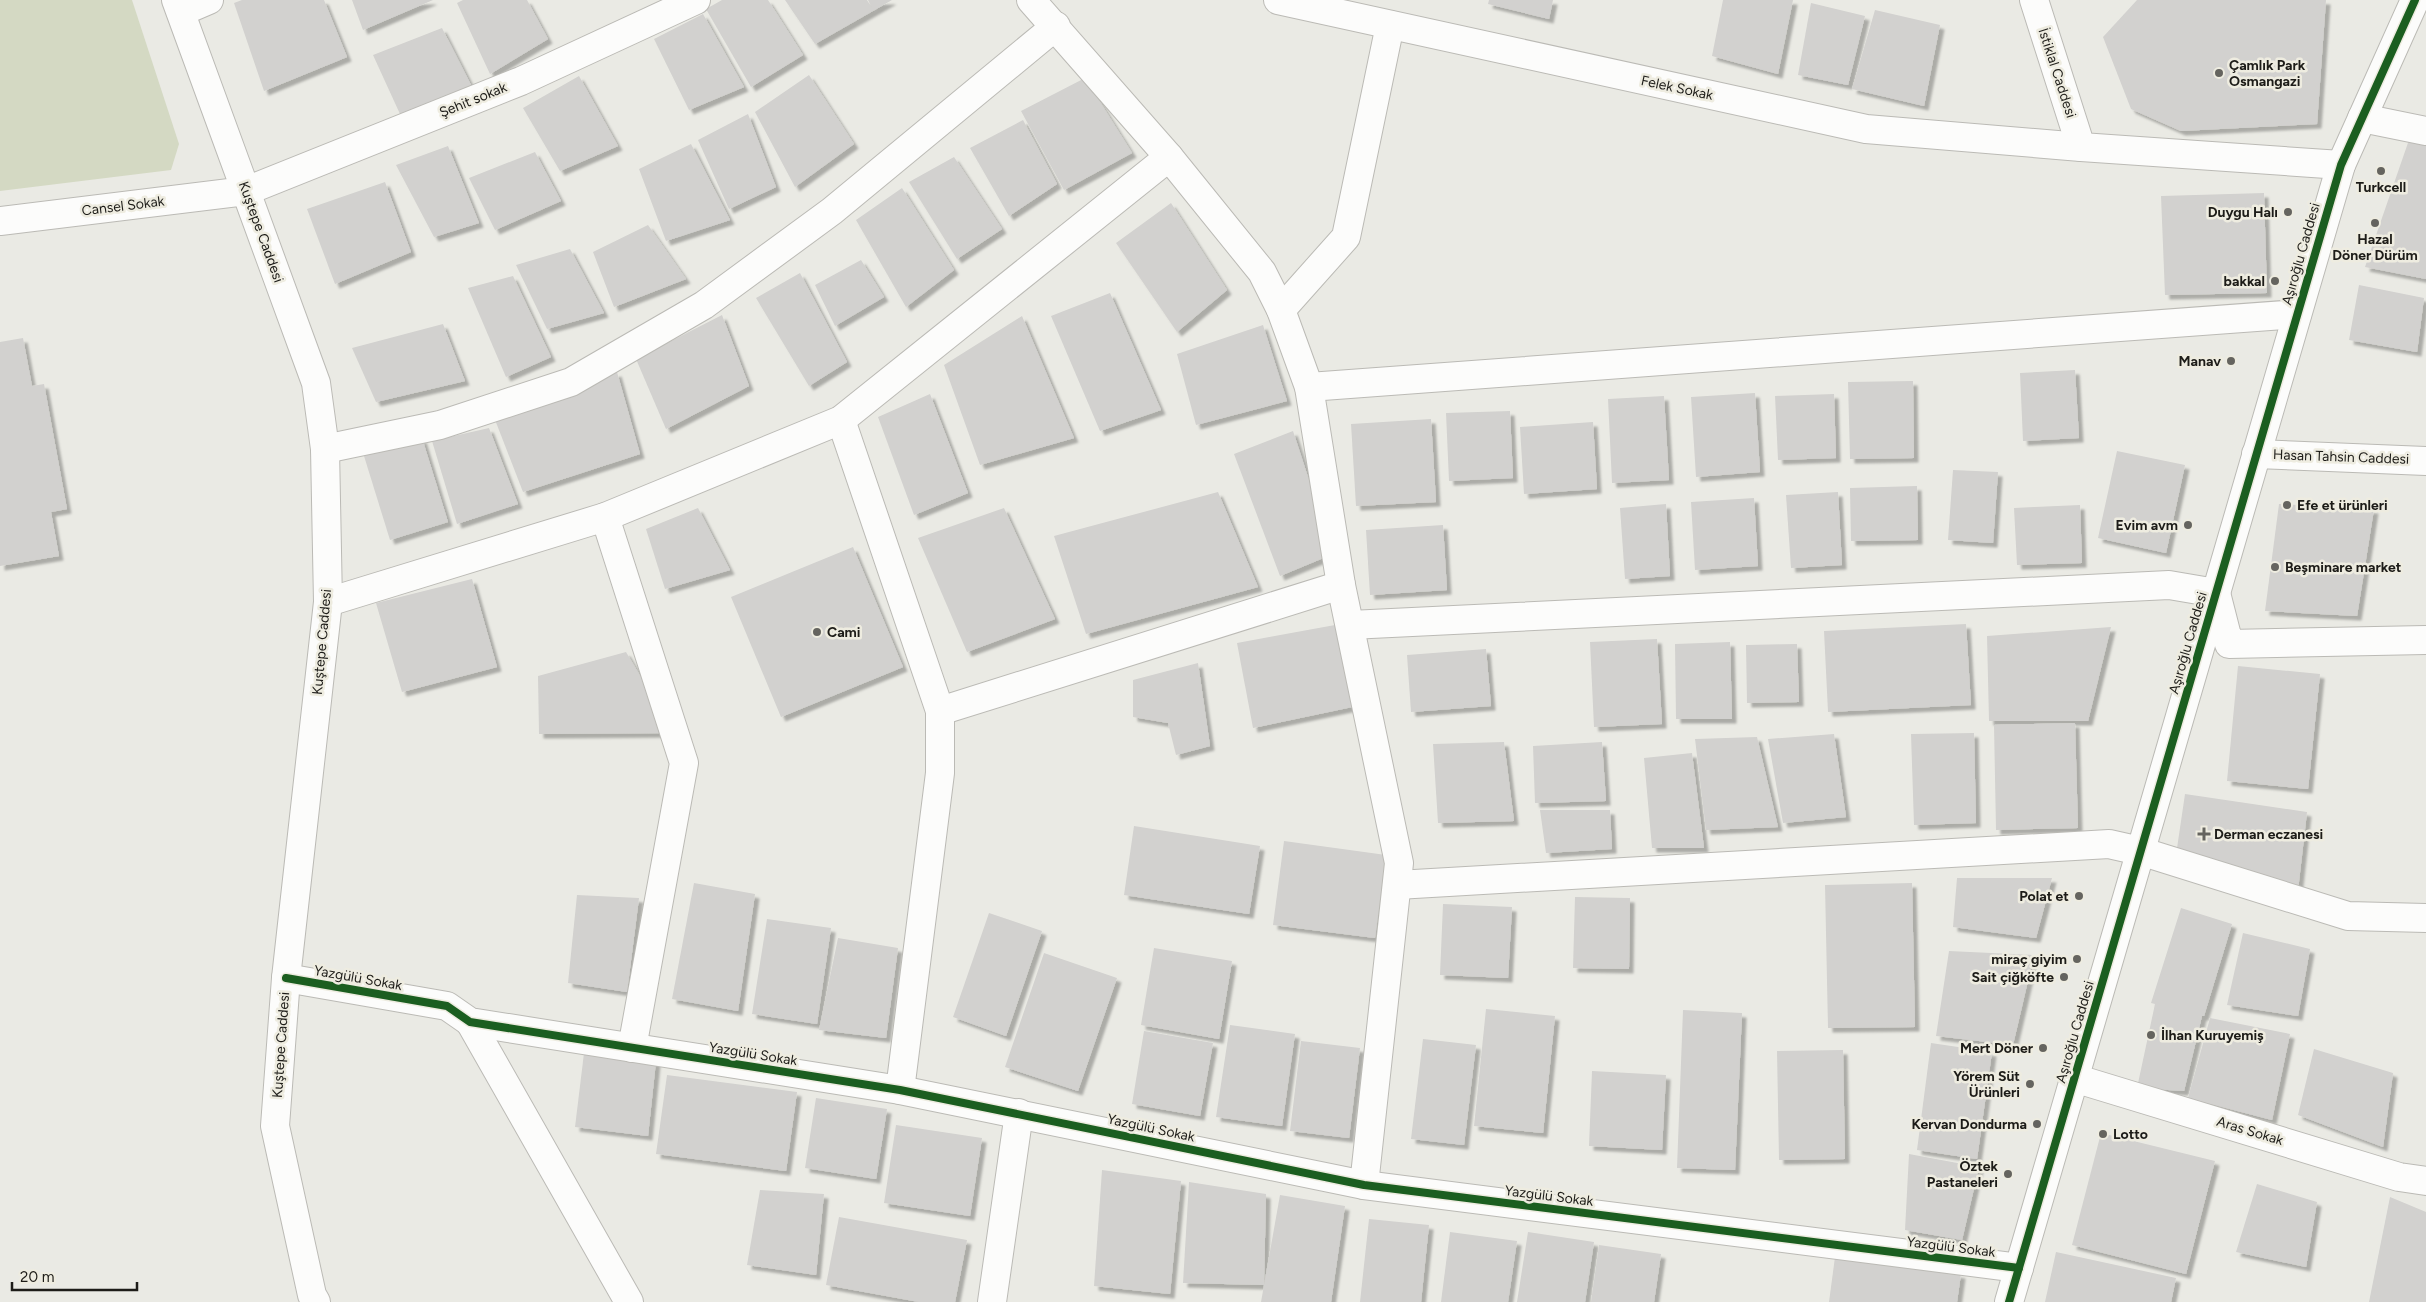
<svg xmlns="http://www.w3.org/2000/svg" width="2426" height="1302" viewBox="0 0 2426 1302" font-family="Figtree,sans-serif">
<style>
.green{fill:#d4d9c3}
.building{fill:#d2d1cf;filter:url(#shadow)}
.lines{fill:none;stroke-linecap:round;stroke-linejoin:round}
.street-casing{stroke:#bbbab5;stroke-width:30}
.secondary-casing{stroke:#bbbab5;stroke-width:30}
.street{stroke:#fcfcfb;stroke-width:28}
.secondary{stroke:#fcfcfb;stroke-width:28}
.cycleway-casing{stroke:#eeece0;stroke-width:11}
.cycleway{stroke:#1b5e20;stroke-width:8}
.poi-dot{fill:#65645f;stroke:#eeece0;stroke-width:2}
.labels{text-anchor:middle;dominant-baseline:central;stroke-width:5;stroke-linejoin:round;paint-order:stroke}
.poi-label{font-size:14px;font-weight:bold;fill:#1d1c18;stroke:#eeece0;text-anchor:end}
.street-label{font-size:14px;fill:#1d1c18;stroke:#eeece0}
</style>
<defs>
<filter id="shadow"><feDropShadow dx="4.5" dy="4.5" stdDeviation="1" flood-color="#0004"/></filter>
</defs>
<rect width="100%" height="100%" fill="#eaeae4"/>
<path class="green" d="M0,0H132L179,144L171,170L0,191Z"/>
<g class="building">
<path d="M242,0H324L347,57L264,91L234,3Z"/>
<path d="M352,0H433L363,30Z"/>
<path d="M463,0H527L548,39L490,74L457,3Z"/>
<path d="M722,0H768L803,55L751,87L706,9Z"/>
<path d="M785,0H867L872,8L868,0H892L815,44Z"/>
<path d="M1489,0H1553L1549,19L1488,4Z"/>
<path d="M1723,0H1793L1778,74L1712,56Z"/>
<path d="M2137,0H2326L2317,124L2181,131L2131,109L2103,37Z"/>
<path d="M1811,3L1865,16L1848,85L1798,75Z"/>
<path d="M1875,10L1940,25L1924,106L1852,89Z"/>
<path d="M703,14L744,87L689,110L654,39Z"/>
<path d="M442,28L471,85L400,114L373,55Z"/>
<path d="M809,75L854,144L795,187L755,112Z"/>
<path d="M579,76L618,146L560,171L523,108Z"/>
<path d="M1085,78L1132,153L1064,190L1021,111Z"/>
<path d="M748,114L776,187L729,209L698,140Z"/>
<path d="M1023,120L1057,184L1009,216L970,148Z"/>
<path d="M2410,137L2426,140V279L2365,267Z"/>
<path d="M691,144L730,220L666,241L639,169Z"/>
<path d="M448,146L479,223L434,237L396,165Z"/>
<path d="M535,152L561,201L495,230L469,178Z"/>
<path d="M954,157L1002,229L957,259L909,182Z"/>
<path d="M385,182L411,252L335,284L307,209Z"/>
<path d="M902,188L954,270L906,307L856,220Z"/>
<path d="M2264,193L2267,293L2165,295L2161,196Z"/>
<path d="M1171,203L1227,290L1177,332L1116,243Z"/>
<path d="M648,225L686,279L614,307L593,252Z"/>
<path d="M570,249L604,313L547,329L516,265Z"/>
<path d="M861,260L884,297L835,326L815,285Z"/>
<path d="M800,273L847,362L809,386L756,298Z"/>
<path d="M513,276L551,357L506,377L468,288Z"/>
<path d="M2359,285L2424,298L2417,352L2349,340Z"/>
<path d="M1110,293L1161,410L1100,431L1051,316Z"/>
<path d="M722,315L749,386L666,429L636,359Z"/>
<path d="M1022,316L1074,438L980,465L944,365Z"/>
<path d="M443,324L465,381L376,402L352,348Z"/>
<path d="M1263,325L1287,401L1196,425L1177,354Z"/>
<path d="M23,338L32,386L44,384L67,509L51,512L59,556L0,566V342Z"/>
<path d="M2075,370L2079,438L2023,441L2020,373Z"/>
<path d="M617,372L640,454L523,492L492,412Z"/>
<path d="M1913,381L1914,458L1850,459L1848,382Z"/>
<path d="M1755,393L1760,472L1696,477L1691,397Z"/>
<path d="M930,394L968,493L914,515L878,417Z"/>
<path d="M1834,394L1836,458L1778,460L1775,396Z"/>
<path d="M1664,396L1669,480L1612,483L1608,399Z"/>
<path d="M1510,411L1513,478L1449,481L1446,413Z"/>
<path d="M1431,419L1436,502L1356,506L1351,424Z"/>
<path d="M1593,422L1597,489L1524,494L1520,427Z"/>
<path d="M489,428L518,504L457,524L432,441Z"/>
<path d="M1293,431L1333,554L1280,576L1234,454Z"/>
<path d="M422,438L448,522L390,540L364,456Z"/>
<path d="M2117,451L2185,465L2166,553L2098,538Z"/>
<path d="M1953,470L1998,472L1993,543L1948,540Z"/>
<path d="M1917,486L1918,540L1851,541L1850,488Z"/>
<path d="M1218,492L1258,587L1086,634L1054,536Z"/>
<path d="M1838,492L1842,565L1791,568L1786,495Z"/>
<path d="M1754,498L1758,566L1695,570L1691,502Z"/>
<path d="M1666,504L1670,576L1625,579L1620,508Z"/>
<path d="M2279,504L2374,509L2357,616L2265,611Z"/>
<path d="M2080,505L2082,563L2017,565L2014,508Z"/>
<path d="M698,508L730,570L665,589L646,529Z"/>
<path d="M1004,508L1055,619L967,652L918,538Z"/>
<path d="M1443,525L1447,590L1370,595L1366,530Z"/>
<path d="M853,547L903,667L781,717L731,597Z"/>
<path d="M472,579L497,667L402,692L376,603Z"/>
<path d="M1966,624L1971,705L1828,712L1824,631Z"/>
<path d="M1335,625L1357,706L1253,728L1237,643Z"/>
<path d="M2111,627L2088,721H1989L1987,636Z"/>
<path d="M1657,639L1662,724L1594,727L1590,642Z"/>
<path d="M1730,642L1732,719H1676L1675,644Z"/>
<path d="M1797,644L1799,702L1747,703L1746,645Z"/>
<path d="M1486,649L1491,706L1411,712L1407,655Z"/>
<path d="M626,652L674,733L539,734L538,676Z"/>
<path d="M1198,663L1210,746L1176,755L1168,723L1133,717V680Z"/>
<path d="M2238,666L2320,674L2308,789L2227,781Z"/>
<path d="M2075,723L2078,828L1996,830L1994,725Z"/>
<path d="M1974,733L1976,823L1914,825L1911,734Z"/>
<path d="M1834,734L1846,817L1783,823L1768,739Z"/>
<path d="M1757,737L1778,827L1706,830L1695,739Z"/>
<path d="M1504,742L1514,821L1438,823L1433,744Z"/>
<path d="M1602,742L1606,801L1535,803L1533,746Z"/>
<path d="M1692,753L1704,848H1652L1644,758Z"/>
<path d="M2185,794L2307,812L2298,890L2176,855Z"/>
<path d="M1540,810H1610L1612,849L1546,853Z"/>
<path d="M1134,826L1260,846L1249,914L1124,895Z"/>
<path d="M1284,841L1386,855L1375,938L1273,925Z"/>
<path d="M1957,878H2052L2036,938L1953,927Z"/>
<path d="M694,883L755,894L738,1011L672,999Z"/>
<path d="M1912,883L1915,1027L1828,1028L1825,885Z"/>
<path d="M577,895L639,898L627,992L568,983Z"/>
<path d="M1575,897L1630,898L1629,969L1573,968Z"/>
<path d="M1443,904L1512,907L1508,978L1440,975Z"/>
<path d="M2181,908L2232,924L2204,1016H2202L2184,1091L2137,1088L2155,1004L2151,1003Z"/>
<path d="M989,913L1042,931L1006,1036L953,1017Z"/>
<path d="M767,919L831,928L817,1024L752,1014Z"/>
<path d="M2243,933L2310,949L2298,1016L2227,1005Z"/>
<path d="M838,938L898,948L886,1038L819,1030Z"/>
<path d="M1154,948L1232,961L1219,1039L1141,1025Z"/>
<path d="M1949,951L2034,955L2013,1045L1936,1036Z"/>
<path d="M1044,953L1117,978L1078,1091L1005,1067Z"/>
<path d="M1486,1009L1555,1016L1543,1133L1474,1126Z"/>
<path d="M1683,1010L1742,1013L1735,1170L1677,1168Z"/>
<path d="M2210,1018L2290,1034L2272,1120L2188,1098Z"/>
<path d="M1230,1025L1295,1034L1282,1126L1216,1117Z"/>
<path d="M1144,1031L1213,1043L1200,1116L1132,1104Z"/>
<path d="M1423,1039L1476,1045L1464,1145L1411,1139Z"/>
<path d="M1301,1041L1360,1048L1349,1138L1290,1131Z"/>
<path d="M1931,1043L1992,1052L1977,1159L1917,1150Z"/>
<path d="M2314,1049L2393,1073L2383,1147L2298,1115Z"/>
<path d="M1843,1050L1845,1159L1779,1160L1777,1051Z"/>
<path d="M584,1053L656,1061L648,1136L575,1127Z"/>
<path d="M1592,1071L1666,1075L1662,1150L1589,1146Z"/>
<path d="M667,1075L797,1092L786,1171L656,1154Z"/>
<path d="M816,1098L887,1109L876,1179L805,1168Z"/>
<path d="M896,1125L982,1138L970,1216L884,1203Z"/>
<path d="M2101,1133L2215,1161L2186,1274L2072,1245Z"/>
<path d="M1909,1154L1979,1167L1962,1240L1905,1230Z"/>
<path d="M1102,1170L1181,1181L1170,1294L1094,1286Z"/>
<path d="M1189,1182L1266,1194L1264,1285L1183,1283Z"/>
<path d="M2257,1184L2317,1202L2306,1267L2236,1252Z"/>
<path d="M760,1190L824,1194L816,1275L747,1265Z"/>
<path d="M1280,1195L1345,1206L1331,1302H1261Z"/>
<path d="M2390,1197L2426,1212V1302H2369Z"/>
<path d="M839,1217L967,1240L955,1302H919L826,1285Z"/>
<path d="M1369,1219L1429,1225L1421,1302H1360Z"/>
<path d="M1450,1232L1517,1241L1508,1302H1441Z"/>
<path d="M1528,1232L1594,1242L1585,1302H1517Z"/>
<path d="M1599,1245L1661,1254L1654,1302H1591Z"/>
<path d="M2056,1252L2176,1278L2171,1302H2045Z"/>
<path d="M1835,1257L1961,1274L1957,1302H1829Z"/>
</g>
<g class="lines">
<g class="street-casing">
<g id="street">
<path d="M1031,0L1169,157L1262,272L1281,310L1309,387L1341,585L1399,863L1364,1185"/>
<path d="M1278,0L1866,129L2081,147"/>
<path d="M181,12L209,0"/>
<path d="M2362,118L2426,131"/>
<path d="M0,221L246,191L521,81L696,0"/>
<path d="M1281,310L1346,237L1390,25"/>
<path d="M1309,387L2297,314"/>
<path d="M841,420L940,711V773L900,1090"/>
<path d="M325,449L440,425L571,382L704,305L832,211L1056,26"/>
<path d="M605,517L684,763L632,1048"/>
<path d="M328,602L605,517L841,420L1169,157"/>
<path d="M1350,625L2169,585L2216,593L2229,644L2426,640"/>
<path d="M940,711L1341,585"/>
<path d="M1397,885L2109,844L2140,851L2348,916L2426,918"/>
<path d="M286,978L447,1006L470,1022L900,1090L1364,1185L2019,1268"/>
<path d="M470,1022L629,1302"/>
<path d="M2074,1078L2399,1177L2426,1181"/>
<path d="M992,1302L1019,1113"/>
</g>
</g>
<g class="secondary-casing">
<g id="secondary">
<path d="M176,0L316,383L325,449L328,602L286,978L275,1126L312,1295L316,1302"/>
<path d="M2034,0L2081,147L2341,165"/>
<path d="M2256,454L2426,461"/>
<path d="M2009,1302L2341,165L2415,0"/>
</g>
</g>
<use href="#street" class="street"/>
<use href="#secondary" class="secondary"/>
<g class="cycleway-casing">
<g id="cycleway">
<path d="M286,978L447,1006L470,1022L900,1090L1364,1185L2019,1268"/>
<path d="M2009,1302L2341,165L2415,0"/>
</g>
</g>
<use href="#cycleway" class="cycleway"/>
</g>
<g class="poi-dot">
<circle cx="2219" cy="73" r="5"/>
<circle cx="2381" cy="171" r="5"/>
<circle cx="2288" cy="212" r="5"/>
<circle cx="2375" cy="223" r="5"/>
<circle cx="2275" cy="281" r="5"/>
<circle cx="2231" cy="361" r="5"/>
<circle cx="2287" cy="505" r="5"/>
<circle cx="2188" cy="525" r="5"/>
<circle cx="2275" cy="567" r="5"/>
<circle cx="817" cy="632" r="5"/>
<path d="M2201.5 826.5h5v5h5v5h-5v5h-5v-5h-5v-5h5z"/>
<circle cx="2079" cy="896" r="5"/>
<circle cx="2077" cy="959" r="5"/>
<circle cx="2064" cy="977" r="5"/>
<circle cx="2151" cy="1035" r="5"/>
<circle cx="2043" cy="1048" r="5"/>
<circle cx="2030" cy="1084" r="5"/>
<circle cx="2037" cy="1124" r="5"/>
<circle cx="2103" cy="1134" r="5"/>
<circle cx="2008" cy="1174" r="5"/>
</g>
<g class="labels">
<g class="poi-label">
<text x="2229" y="65" text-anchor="start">Çamlık Park<tspan x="2229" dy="16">Osmangazi</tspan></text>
<text x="2381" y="187" text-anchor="middle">Turkcell</text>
<text x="2278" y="212">Duygu Halı</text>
<text x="2375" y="239" text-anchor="middle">Hazal<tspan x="2375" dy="16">Döner Dürüm</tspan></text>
<text x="2265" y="281">bakkal</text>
<text x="2221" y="361">Manav</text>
<text x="2297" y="505" text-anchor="start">Efe et ürünleri</text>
<text x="2178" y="525">Evim avm</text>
<text x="2285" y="567" text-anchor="start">Beşminare market</text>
<text x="827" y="632" text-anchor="start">Cami</text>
<text x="2214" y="834" text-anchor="start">Derman eczanesi</text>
<text x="2069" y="896">Polat et</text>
<text x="2067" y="959">miraç giyim</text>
<text x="2054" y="977">Sait çiğköfte</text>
<text x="2161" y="1035" text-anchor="start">İlhan Kuruyemiş</text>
<text x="2033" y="1048">Mert Döner</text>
<text x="2020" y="1076">Yörem Süt<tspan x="2020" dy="16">Ürünleri</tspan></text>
<text x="2027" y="1124">Kervan Dondurma</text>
<text x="2113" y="1134" text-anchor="start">Lotto</text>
<text x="1998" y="1166">Öztek<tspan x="1998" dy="16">Pastaneleri</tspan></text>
</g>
<g class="street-label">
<text transform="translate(2057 73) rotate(72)">İstiklal Caddesi</text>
<text transform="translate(1677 88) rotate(12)">Felek Sokak</text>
<text transform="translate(473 100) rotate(-22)">Şehit sokak</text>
<text transform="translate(123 206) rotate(-7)">Cansel Sokak</text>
<text transform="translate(261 232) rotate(70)">Kuştepe Caddesi</text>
<text transform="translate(2301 254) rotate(-74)">Aşıroğlu Caddesi</text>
<text transform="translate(2341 457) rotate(2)">Hasan Tahsin Caddesi</text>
<text transform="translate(322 642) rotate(-85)">Kuştepe Caddesi</text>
<text transform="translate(2188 643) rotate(-74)">Aşıroğlu Caddesi</text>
<text transform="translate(358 978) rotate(10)">Yazgülü Sokak</text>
<text transform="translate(2075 1032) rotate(-74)">Aşıroğlu Caddesi</text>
<text transform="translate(281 1045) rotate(-86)">Kuştepe Caddesi</text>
<text transform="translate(753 1054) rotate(9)">Yazgülü Sokak</text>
<text transform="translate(1151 1128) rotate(12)">Yazgülü Sokak</text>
<text transform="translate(2250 1131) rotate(17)">Aras Sokak</text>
<text transform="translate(1549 1196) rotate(7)">Yazgülü Sokak</text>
<text transform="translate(1951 1247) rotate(7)">Yazgülü Sokak</text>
</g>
</g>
<path d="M12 1282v8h125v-8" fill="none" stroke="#1d1c18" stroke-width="2.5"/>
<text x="20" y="1282" font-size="15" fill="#1d1c18" stroke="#eeece0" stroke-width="4" paint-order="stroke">20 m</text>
</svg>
